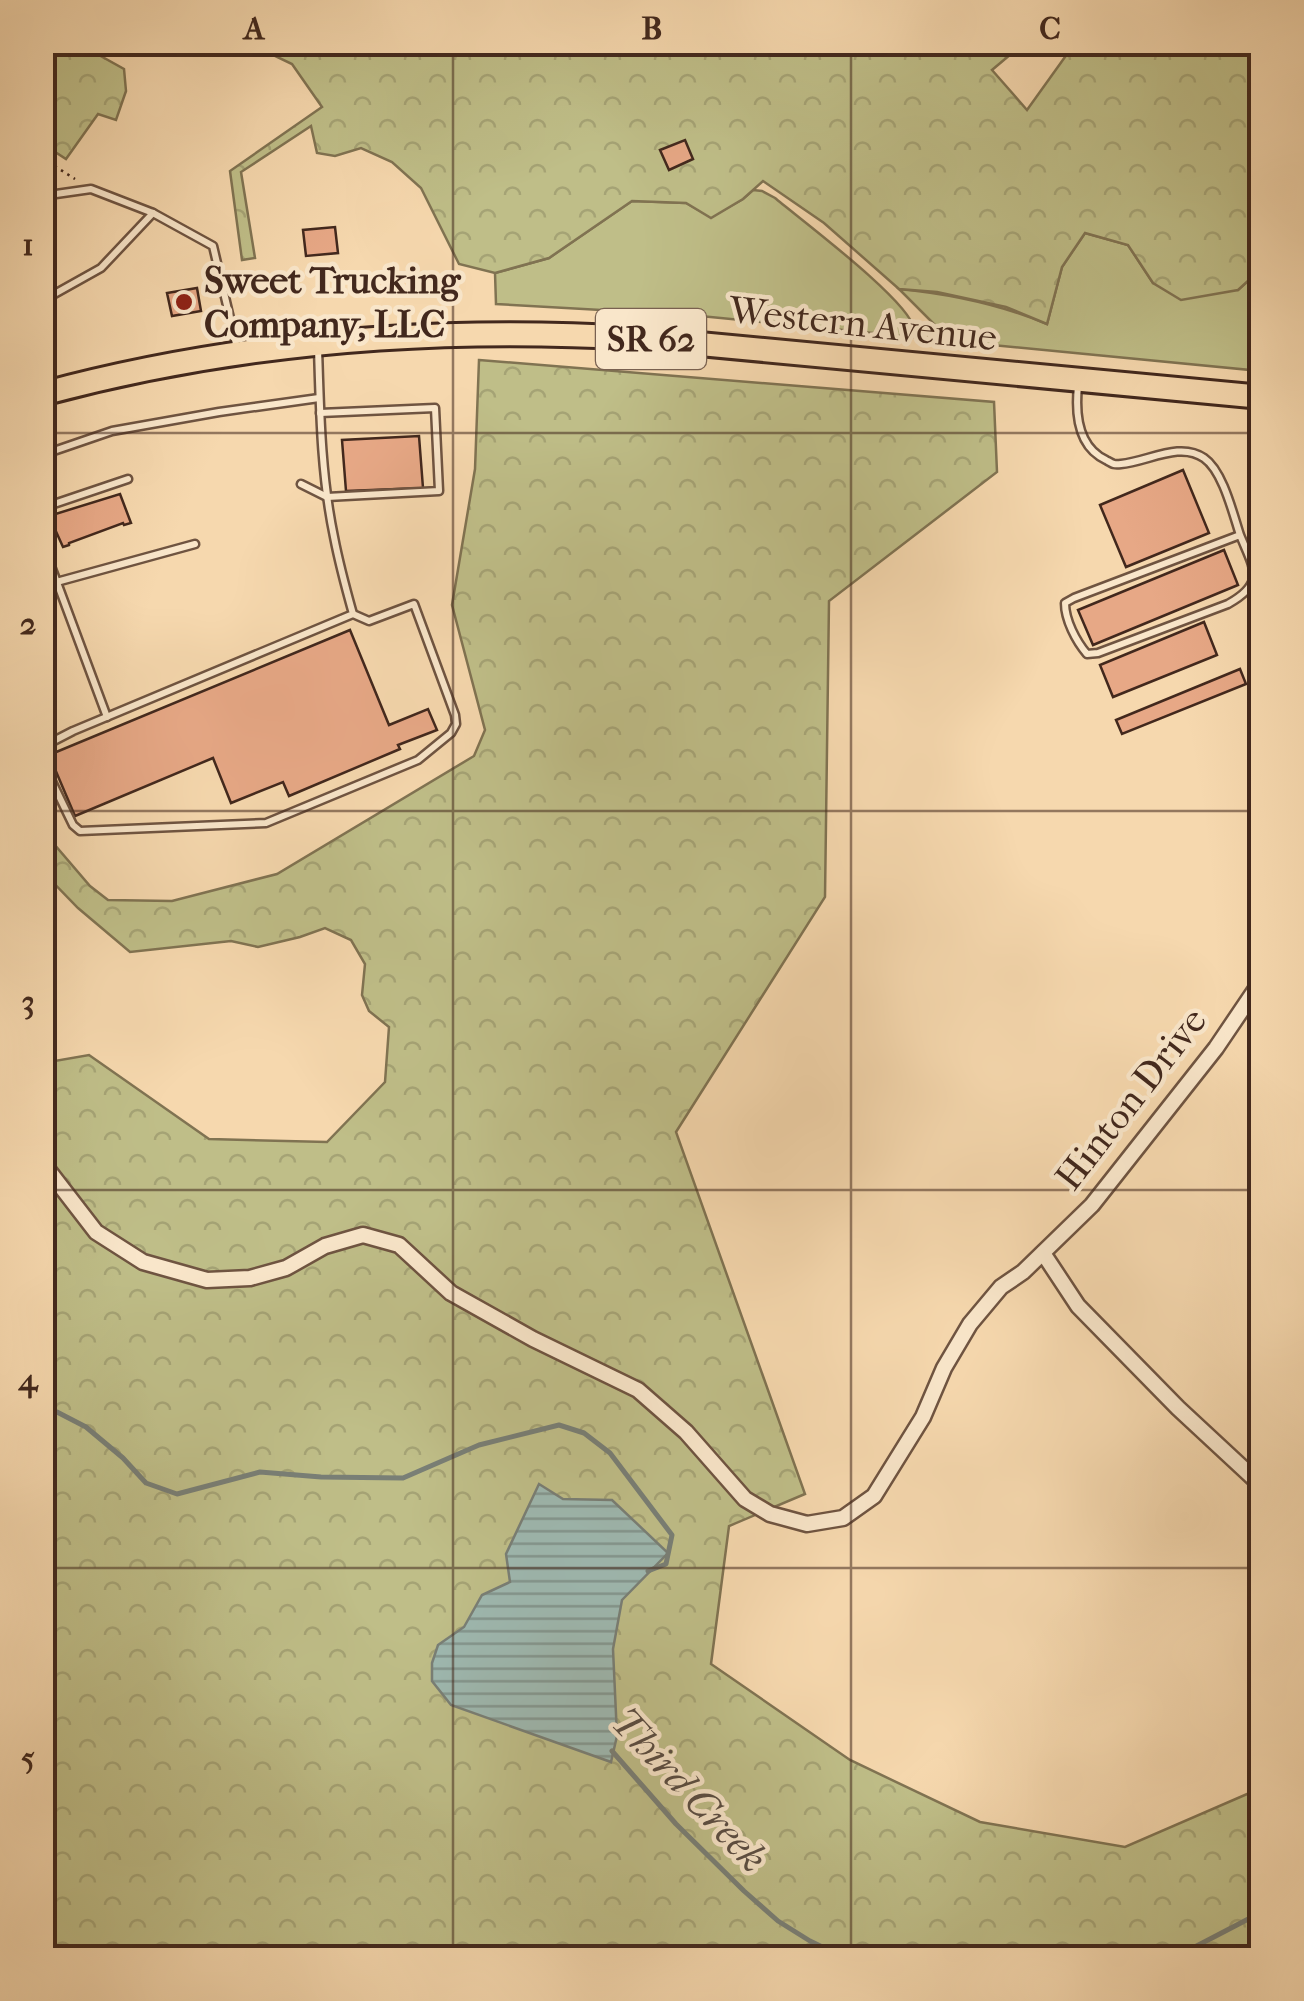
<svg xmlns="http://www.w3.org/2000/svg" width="1304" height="2001" viewBox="0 0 1304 2001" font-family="'IM FELL French Canon',serif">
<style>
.grass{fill:#bfbe88;stroke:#807352;stroke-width:2.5}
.forest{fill:url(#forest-crowns);stroke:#807352;stroke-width:2.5}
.water{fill:url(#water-rules);stroke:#797f76;stroke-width:2.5}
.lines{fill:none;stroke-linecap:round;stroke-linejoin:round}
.stream{stroke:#797f76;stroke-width:5}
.building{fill:#e7a886;stroke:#42281d;stroke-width:2.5}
.service-casing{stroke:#6f5441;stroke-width:11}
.minor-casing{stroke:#6f5441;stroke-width:19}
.primary-casing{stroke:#42281d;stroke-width:28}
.path{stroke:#42281d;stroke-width:2.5;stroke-dasharray:2.5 5;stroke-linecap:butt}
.service{stroke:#f9e6ca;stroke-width:6}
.minor{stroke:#f9e6ca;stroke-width:14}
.primary{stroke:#f6d8ae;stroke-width:22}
.grid{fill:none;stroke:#42281d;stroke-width:2.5;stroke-opacity:0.55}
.poi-dot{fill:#8f2418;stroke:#f9e6ca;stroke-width:4}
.labels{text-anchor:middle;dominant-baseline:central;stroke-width:9;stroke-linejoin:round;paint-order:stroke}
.shield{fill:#f9e6ca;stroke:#796151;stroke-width:2.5}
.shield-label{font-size:35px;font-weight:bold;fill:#42281d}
.poi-label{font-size:38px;font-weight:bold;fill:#42281d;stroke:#f9e6ca;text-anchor:start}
.street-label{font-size:38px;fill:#42281d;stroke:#f9e6ca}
.water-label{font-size:40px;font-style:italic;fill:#594c42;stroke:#f9e6ca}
.neatline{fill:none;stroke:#42281d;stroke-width:4}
.grid-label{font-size:32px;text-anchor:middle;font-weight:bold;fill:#42281d}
</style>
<defs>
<pattern id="forest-crowns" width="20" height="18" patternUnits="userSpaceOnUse" patternTransform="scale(2.5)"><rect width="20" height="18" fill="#bfbe88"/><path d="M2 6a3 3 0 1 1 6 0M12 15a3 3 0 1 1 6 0" fill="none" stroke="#a5a375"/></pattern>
<pattern id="water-rules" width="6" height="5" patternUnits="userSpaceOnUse" patternTransform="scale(2.5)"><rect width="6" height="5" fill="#9eb9b1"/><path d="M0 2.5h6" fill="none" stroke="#82968f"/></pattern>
</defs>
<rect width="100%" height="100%" fill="#f6d8ae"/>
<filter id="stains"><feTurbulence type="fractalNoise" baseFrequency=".002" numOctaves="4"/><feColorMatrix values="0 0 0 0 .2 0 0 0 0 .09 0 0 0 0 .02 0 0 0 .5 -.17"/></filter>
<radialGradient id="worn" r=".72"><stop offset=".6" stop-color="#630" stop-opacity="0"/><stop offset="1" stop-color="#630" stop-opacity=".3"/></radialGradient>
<g class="grass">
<path d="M753,190L762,191L775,198C800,219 911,302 914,329C915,332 913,334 913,337L690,315L496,304L495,273L549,258L632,201L686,203L711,217L743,199Z"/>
<path d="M1085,233L1128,245L1153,283L1238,290L1261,269V371L930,339L924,325L935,328V325L899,289C951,294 999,304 1047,324L1062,267Z"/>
</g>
<g class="forest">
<path d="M42,43H106L99,55L124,69L126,91L116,120L98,114L66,159L43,144Z"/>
<path d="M248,43H1024L992,70L1027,110L1075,43H1261V269L1238,290L1181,300L1153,283L1128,245L1085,233L1062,267L1047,324L1006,307L937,292L899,289L824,223L763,181L743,199L711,218L686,203L632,201L549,258L495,273L459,264L421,188L392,162L361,148L335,156L317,153L311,126L241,172L255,258L242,260L230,171L322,107L292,64Z"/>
<path d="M479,360L994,402L997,472L829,601L825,897L676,1132L805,1494L729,1526L711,1664L850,1760L980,1822L1125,1847L1261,1788V1958H43V1063L89,1055L209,1139L327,1142L385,1082L389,1027L369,1011L362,995L365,964L351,940L325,928L300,937L258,947L231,941L130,952L78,908L43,872L42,830L90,886L108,900L172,901L277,874L474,756L485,730L452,605L475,469Z"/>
</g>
<path class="water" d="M539,1484L563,1499L612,1500L668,1553L622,1600L613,1649L617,1736L611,1762L451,1705L432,1681V1663L438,1645L464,1627L482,1595L510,1582L506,1554Z"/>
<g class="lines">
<g class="stream">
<path d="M42,1413L57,1412L86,1427L123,1458L146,1483L177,1494L260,1472L321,1477L403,1478L479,1445L559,1425L584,1433L610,1453L672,1535L666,1564L648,1571"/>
<path d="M612,1751L676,1824L744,1891L778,1921L810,1941L845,1958"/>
<path d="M1180,1958L1187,1951L1256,1915L1262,1909"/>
</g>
</g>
<g class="building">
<path d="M685,140L693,159L669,170L660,150Z"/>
<path d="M335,227L338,253L306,256L303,230Z"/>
<path d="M197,288L201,311L172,316L167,293Z"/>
<path d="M419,436L423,488L346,491L342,440Z"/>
<path d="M1183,470L1209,533L1126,567L1100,505Z"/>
<path d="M120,494L131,523L124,525L123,523L69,543V545L63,547L49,516Z"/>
<path d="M1224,550L1238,585L1093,645L1078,610Z"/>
<path d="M1204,622L1217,655L1113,697L1100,665Z"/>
<path d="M350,630L389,725L428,709L437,730L398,745L400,749L289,796L283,782L231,803L213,758L75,816L49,755Z"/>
<path d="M1240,669L1246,684L1122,734L1116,720Z"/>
</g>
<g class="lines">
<g class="service-casing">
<g id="service">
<path d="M42,196L91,189L153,213L213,246L237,348"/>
<path d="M42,301L101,268L153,213"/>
<path d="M1078,386C1075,415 1078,447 1106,460C1113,464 1114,465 1121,464C1147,462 1180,441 1204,458C1223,471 1233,514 1240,535L1074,598L1065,603C1065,620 1076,641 1087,654L1098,653L1228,604C1266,583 1254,569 1240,535"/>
<path d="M42,455L112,431L219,412L319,398"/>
<path d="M301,484L327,497L439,491L435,408L320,413"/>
<path d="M42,508L128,479"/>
<path d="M42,542L107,717"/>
<path d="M42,586L195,544"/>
<path d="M42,747L73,731L353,614C346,589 339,563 334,537C321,475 320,411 318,348"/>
<path d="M42,761L73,825L80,831L266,823L418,760L451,733L456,724L455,715L414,604L369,621L353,614"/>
</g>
</g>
<g class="minor-casing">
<g id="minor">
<path d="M42,1162L96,1232L143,1262L207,1280L250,1278L286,1268L325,1246L363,1235L399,1245L451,1293L533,1339L638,1390L686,1432L745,1499L770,1514L807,1524L843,1518L874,1496L923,1417L944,1368L970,1324L1001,1287L1023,1272L1092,1205L1216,1048L1262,980"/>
<path d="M1043,1253L1078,1306L1178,1408L1262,1486"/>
</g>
</g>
<g class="primary-casing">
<path id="primary" d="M42,394C238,341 434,326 636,338L1262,397"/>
</g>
<path class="path" d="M42,158L75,179"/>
<use href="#service" class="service"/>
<use href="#minor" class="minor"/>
<use href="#primary" class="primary"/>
</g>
<path class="grid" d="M453,42V1958M851,42V1958M42,433H1262M42,811H1262M42,1190H1262M42,1568H1262"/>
<circle class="poi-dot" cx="184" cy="302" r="10"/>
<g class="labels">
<rect class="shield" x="596" y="309" width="110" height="60" rx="8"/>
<g class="shield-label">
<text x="651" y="339">SR 62</text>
</g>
<g class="poi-label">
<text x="204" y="280">Sweet Trucking<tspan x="204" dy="44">Company, LLC</tspan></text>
</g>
<g class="street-label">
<text transform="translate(863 324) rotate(6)">Western Avenue</text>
<text transform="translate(1131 1099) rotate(-52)">Hinton Drive</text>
</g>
<g class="water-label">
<text transform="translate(689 1790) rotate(47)">Third Creek</text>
</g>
</g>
<rect width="1304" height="2001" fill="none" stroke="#f6d8ae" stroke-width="110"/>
<rect x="55" y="55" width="1194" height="1891" class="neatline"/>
<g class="grid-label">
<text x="254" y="39">A</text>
<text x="652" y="39">B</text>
<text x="1050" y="39">C</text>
<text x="28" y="255">1</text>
<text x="28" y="634">2</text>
<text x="28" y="1012">3</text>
<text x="28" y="1390">4</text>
<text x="28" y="1768">5</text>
</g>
<rect width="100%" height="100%" filter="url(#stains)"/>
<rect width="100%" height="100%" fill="url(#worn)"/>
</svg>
